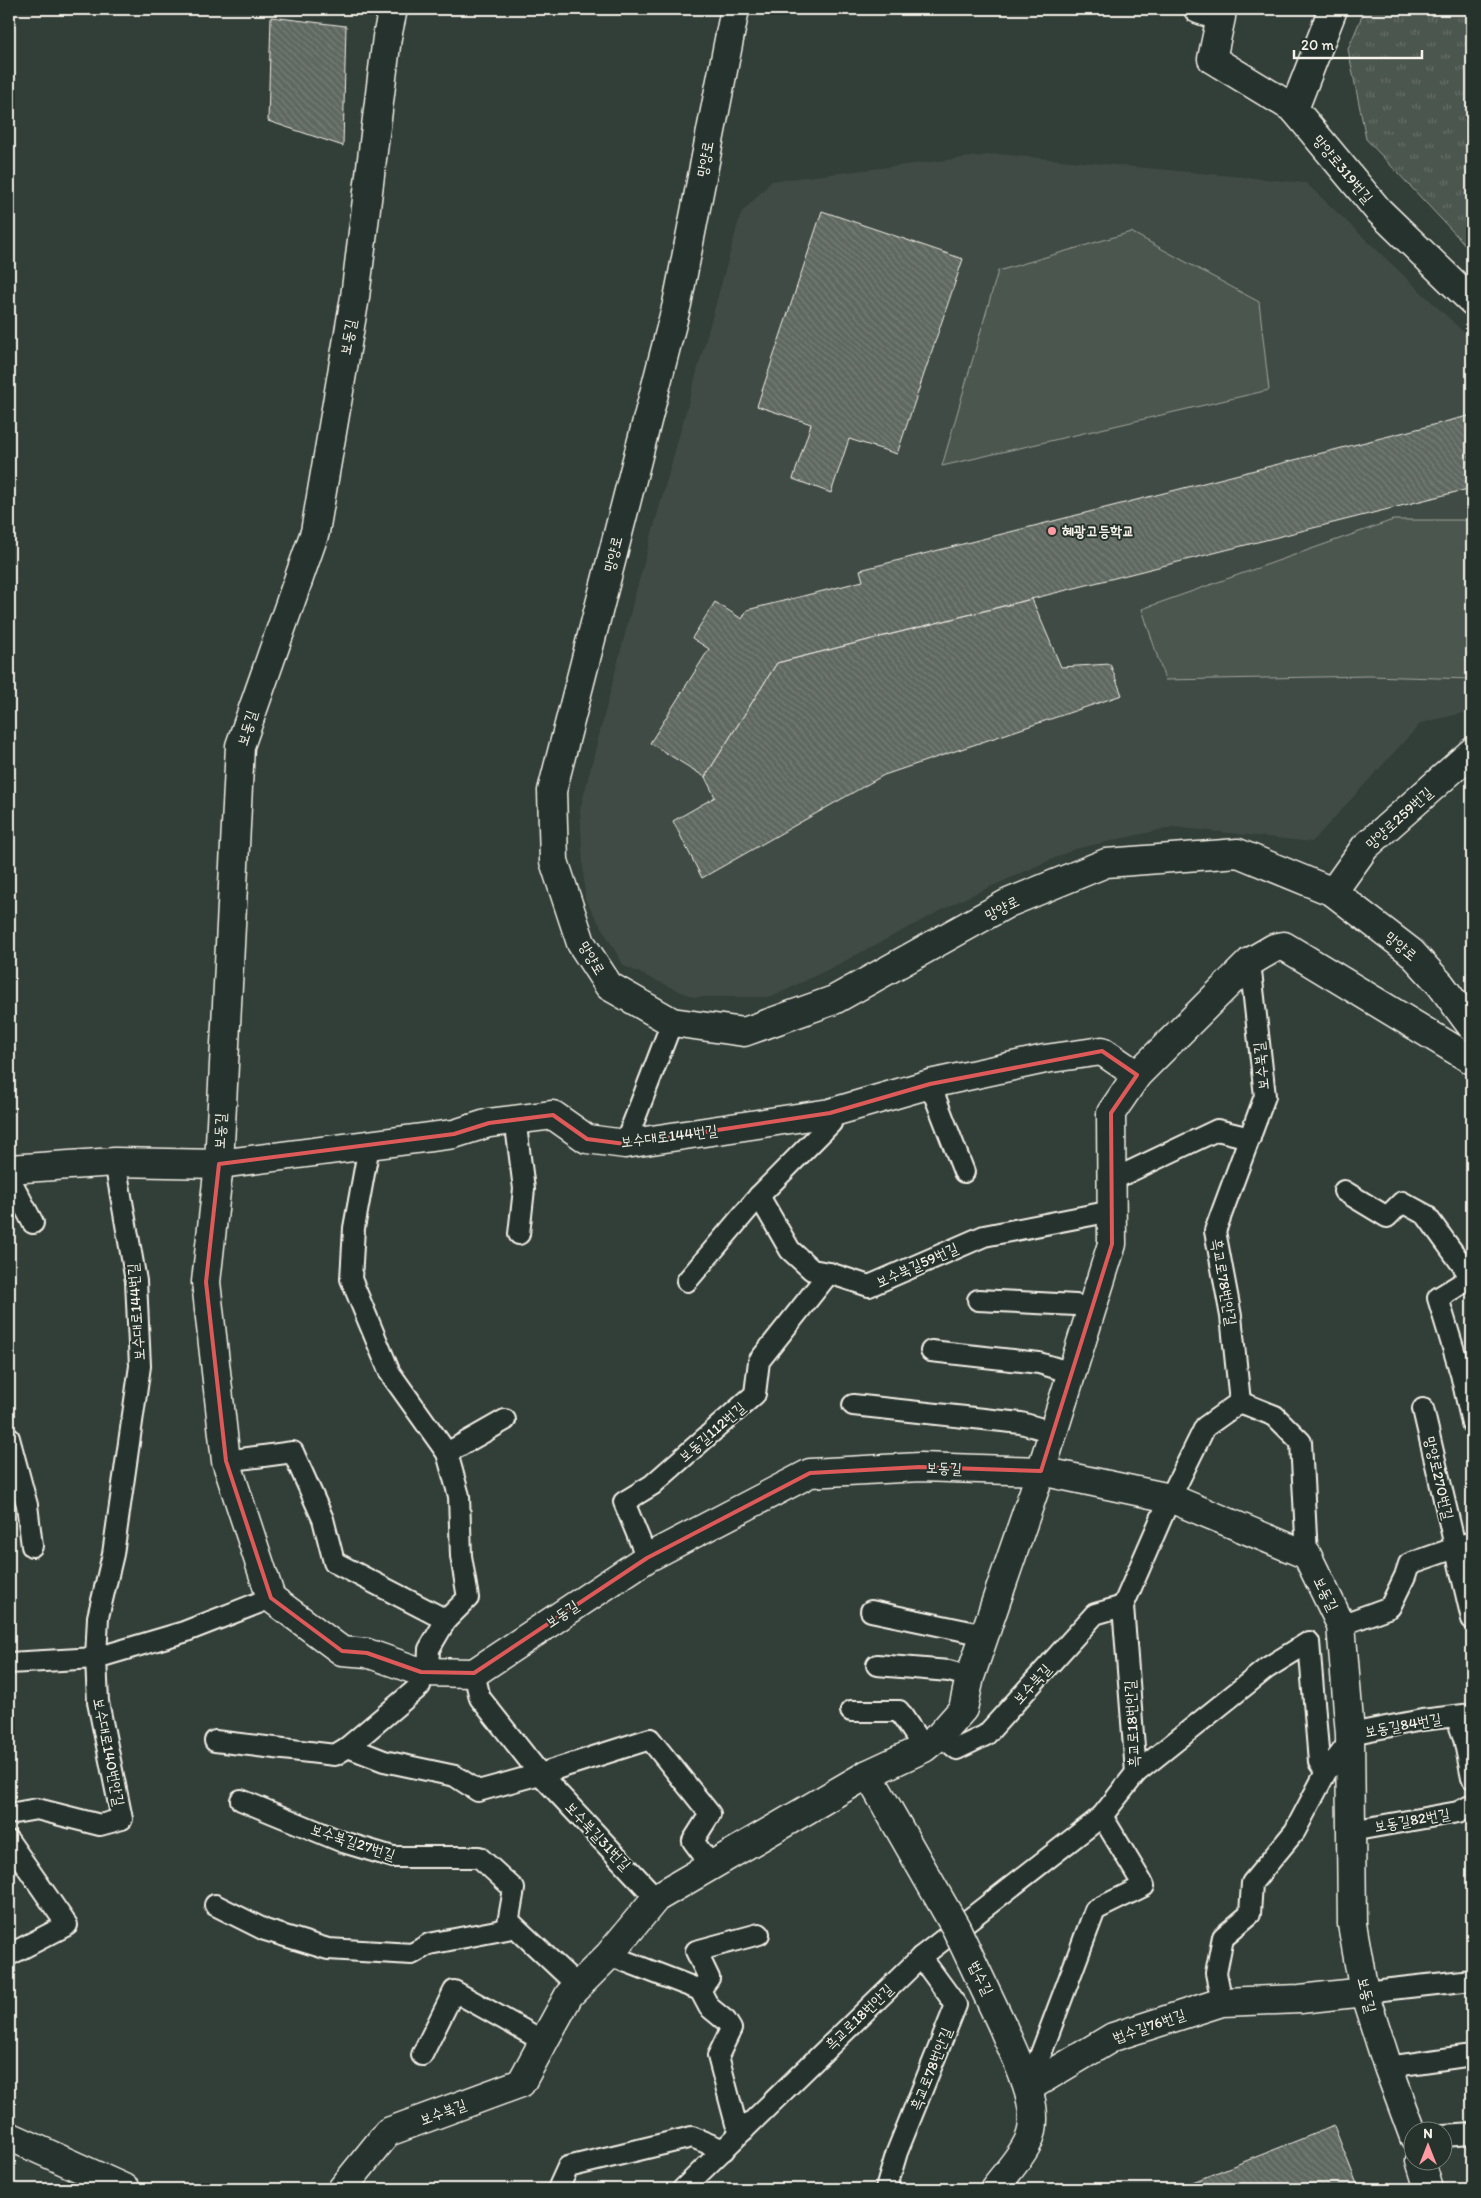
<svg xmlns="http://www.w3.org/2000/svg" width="1481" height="2198" viewBox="0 0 1481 2198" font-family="Itim,'Poor Story',sans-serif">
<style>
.built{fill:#404b44}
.grass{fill:url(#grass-tufts);stroke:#a0a49c}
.pitch{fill:#4c564f;stroke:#a0a49c}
.building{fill:url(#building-back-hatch);stroke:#f4f1e8}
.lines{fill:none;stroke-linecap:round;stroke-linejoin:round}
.lane-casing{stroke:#f4f1e8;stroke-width:24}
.street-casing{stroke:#f4f1e8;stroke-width:31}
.secondary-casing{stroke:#f4f1e8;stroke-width:31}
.lane{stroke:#26332d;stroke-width:20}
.street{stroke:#26332d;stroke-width:28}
.secondary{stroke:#26332d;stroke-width:28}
.street-bridge-casing{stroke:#f4f1e8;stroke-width:31;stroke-linecap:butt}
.street-bridge{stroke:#26332d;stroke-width:28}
.marked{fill:none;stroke:#de5a58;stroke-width:4;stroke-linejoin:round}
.poi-dot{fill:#ff9aa2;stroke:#26332d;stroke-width:2}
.labels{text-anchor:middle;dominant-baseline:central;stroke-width:4;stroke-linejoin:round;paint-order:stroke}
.street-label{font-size:15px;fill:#f4f1e8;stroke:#26332d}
.poi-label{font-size:15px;font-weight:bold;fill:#f4f1e8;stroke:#26332d;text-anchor:start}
</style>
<defs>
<pattern id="grass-tufts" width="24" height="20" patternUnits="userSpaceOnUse" patternTransform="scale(1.25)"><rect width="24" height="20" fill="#4c564f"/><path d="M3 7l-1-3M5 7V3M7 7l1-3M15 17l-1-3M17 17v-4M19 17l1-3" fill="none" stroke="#666f68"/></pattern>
<pattern id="building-back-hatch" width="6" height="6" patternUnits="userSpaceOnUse" patternTransform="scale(1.25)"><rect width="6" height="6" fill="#5f6861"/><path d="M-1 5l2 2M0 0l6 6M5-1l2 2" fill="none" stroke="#777e78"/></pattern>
</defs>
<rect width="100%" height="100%" fill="#323e38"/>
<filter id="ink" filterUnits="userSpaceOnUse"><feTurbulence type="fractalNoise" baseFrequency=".02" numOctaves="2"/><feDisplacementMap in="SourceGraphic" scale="10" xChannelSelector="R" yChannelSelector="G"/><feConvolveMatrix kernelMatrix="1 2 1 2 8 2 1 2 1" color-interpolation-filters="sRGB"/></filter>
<g filter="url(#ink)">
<path class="built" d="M997,154L1306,183L1472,340V711L1421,723L1312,842L1173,827L1075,849L963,899L837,965L772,997H693L624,966L585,899L580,810L635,595L741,213L772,181Z"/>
<path class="grass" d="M1365,9H1472V252L1366,139L1348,49Z"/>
<g class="pitch">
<path d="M1131,232L1259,302L1269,390L942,466L998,271Z"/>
<path d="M1393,520H1472V679L1369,676L1165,680L1142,609Z"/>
</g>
<g class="building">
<path d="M271,17L346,26L343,146L268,121Z"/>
<path d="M822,211L963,259L897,454L849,439L831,493L793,479L811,424L757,406Z"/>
<path d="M1472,415V488L777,663L705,777L650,743L709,649L692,638L715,602L742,619L747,610L863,581L860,570Z"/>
<path d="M1032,599L1061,667L1110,664L1122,695L884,775L702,878L673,821L715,797L705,777L777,663Z"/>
<path d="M1334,2126L1359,2189H1175Z"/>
</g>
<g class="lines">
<g class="lane-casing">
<g id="lane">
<path d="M930,1084L964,1172"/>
<path d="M515,1118L524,1189L519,1234"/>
<path d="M625,1144L672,1022"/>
<path d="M369,1146L354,1228L351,1279L390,1373L447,1453L459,1496L461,1556L468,1598L446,1620L429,1649L428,1671"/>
<path d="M9,1177L33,1223"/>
<path d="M1112,1180L1217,1130L1250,1138"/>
<path d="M1344,1191L1387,1217L1402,1202L1426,1215L1471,1277"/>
<path d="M759,1196L790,1250L812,1270L829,1273L869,1286L984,1236L1112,1211"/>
<path d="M1472,1277L1438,1298L1461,1374L1472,1423"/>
<path d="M687,1281L759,1196L831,1123L830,1113"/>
<path d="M978,1300L1076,1305L1091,1310"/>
<path d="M931,1351L1039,1363L1072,1373"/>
<path d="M1240,1402L1231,1316L1215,1231L1265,1096L1250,962"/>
<path d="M853,1405L1021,1423L1053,1432"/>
<path d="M1423,1409L1472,1619"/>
<path d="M9,1438L27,1505L32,1546"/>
<path d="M447,1453L505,1420"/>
<path d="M226,1461L293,1452L323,1519L334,1562L446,1620"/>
<path d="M647,1558L624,1502L652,1485L755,1394L759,1361L829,1273"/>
<path d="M871,1611L985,1635"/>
<path d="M1341,1625L1390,1607L1405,1576L1409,1564L1472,1542"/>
<path d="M9,1663L96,1658L184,1632L271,1598"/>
<path d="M877,1665L949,1671L970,1677"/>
<path d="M474,1673L480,1698L540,1774L656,1898"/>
<path d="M851,1711H899L924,1748"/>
<path d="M1456,1716L1464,1738L1472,1778"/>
<path d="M1350,1734L1422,1720L1472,1714"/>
<path d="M940,1735L957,1749L986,1735L1095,1614L1123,1606"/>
<path d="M215,1741L335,1755L348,1747L420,1686L421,1672"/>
<path d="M348,1747L384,1761L455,1776L478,1791L540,1774L650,1739L710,1814L693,1841L711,1865"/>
<path d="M1136,1773L1267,1668L1309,1642L1319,1762L1326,1772"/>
<path d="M9,1814L37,1809L100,1825L122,1819L98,1702L96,1658L98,1617L113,1554L140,1366L136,1281L115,1162"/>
<path d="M1351,1831L1458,1812L1472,1805"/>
<path d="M9,1841L67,1925L9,1955"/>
<path d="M215,1905L265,1930L328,1949L412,1954L429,1944L507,1929L514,1889L479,1857H393L343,1842L241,1800"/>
<path d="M510,1922L578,1986"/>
<path d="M609,1955L700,1990L709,1978L696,1951L759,1934"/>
<path d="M700,1990L709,2007L726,2021L731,2029L718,2056L736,2124L744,2130"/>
<path d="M1364,1992L1472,1980"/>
<path d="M1222,2002L1216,1973L1223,1937L1250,1914L1252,1883L1295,1831L1326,1772L1350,1741"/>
<path d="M422,2055L454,1991L545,2042"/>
<path d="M1388,2067L1472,2055"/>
<path d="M1028,2088L1095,1910L1144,1886L1102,1816"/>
<path d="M1444,2136L1472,2134"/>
<path d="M558,2189L568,2167L692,2137L724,2150"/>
<path d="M683,2189L921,1957L1102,1816L1136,1773L1123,1606L1170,1498L1205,1427L1240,1402L1275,1416L1301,1442L1307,1555"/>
<path d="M886,2189L897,2152L956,2005L921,1957"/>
</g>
</g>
<g class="street-casing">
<g id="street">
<path d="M393,9L387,37L355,297L315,532L240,746L219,1164L206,1282L226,1461L271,1598L342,1651L367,1653L421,1672L474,1673L647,1558L810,1473L920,1467L1041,1471L1170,1498L1307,1555L1341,1625L1350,1734L1352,1924L1364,1992L1388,2067L1414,2137"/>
<path d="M1198,9L1221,17L1212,59L1294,109"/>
<path d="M1333,9L1294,109L1378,210L1472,301"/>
<path d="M1333,892L1365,847L1472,752"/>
<path d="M9,1169L115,1162L219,1164L454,1134L489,1123L553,1115L587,1139L625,1144L830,1113L930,1084L1045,1059L1102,1051L1137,1075"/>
<path d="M868,1774L888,1809"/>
<path d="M1028,2088L1113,2037L1222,2002L1300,1999L1364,1992"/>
<path d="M9,2136L126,2189"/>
<path d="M1420,2160L1429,2189"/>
<path d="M342,2189L388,2132L521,2083L569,1995L609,1955L656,1898L868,1774L924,1748L940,1735L963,1709L970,1677L1041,1471L1112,1244L1111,1113L1137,1075L1250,962L1274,948L1284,946L1472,1060"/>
<path d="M994,2189C1005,2174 1020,2159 1028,2142C1045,2109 1015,2058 1002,2025"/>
</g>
</g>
<g class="secondary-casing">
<path id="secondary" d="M735,9L677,304L552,791L554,861L581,943L609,986L672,1022L744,1032L834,1000L1008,903L1106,863L1238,853L1333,892L1411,952L1441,985L1472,1027"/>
</g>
<use href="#lane" class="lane"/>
<use href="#street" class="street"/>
<use href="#secondary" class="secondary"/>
<g class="street-bridge-casing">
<path id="street-bridge" d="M888,1809L956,1928L1002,2025"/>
</g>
<use href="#street-bridge" class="street-bridge"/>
</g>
</g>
<path class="marked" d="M1102,1051L1137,1075L1111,1113L1112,1244L1041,1471L920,1467L810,1473L647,1558L474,1673L421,1672L367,1653L342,1651L271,1598L226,1461L206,1282L219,1164L454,1134L489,1123L553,1115L587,1139L625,1144L830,1113L930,1084Z"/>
<circle class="poi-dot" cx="1052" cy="531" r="5"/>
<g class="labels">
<g class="street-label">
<text transform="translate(705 159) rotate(-79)">망양로</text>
<text transform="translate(1343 169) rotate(50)">망양로319번길</text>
<text transform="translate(348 337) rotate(-80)">보동길</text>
<text transform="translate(613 554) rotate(-76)">망양로</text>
<text transform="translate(247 728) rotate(-73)">보동길</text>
<text transform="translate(1399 818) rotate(-42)">망양로259번길</text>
<text transform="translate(1002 908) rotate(-26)">망양로</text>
<text transform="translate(1401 946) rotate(40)">망양로</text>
<text transform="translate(592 958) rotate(59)">망양로</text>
<text transform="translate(1261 1066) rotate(-96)">보수북길</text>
<text transform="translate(220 1131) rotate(-88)">보동길</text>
<text transform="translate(669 1136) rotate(-7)">보수대로144번길</text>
<text transform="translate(917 1265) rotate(-24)">보수북길59번길</text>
<text transform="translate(1224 1282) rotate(80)">흑교로78번안길</text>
<text transform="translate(136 1312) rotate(-94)">보수대로144번길</text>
<text transform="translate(712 1432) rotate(-41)">보동길112번길</text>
<text transform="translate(944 1468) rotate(2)">보동길</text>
<text transform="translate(1439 1478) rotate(77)">망양로270번길</text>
<text transform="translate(1326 1594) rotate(64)">보동길</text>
<text transform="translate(562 1614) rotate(-34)">보동길</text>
<text transform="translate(1032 1684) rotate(-48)">보수북길</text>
<text transform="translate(1132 1724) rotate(-93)">흑교로18번안길</text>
<text transform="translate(1403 1725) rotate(-10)">보동길84번길</text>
<text transform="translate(109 1752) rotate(79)">보수대로140번안길</text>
<text transform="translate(1412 1820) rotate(-10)">보동길82번길</text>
<text transform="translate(598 1836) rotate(47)">보수북길31번길</text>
<text transform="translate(353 1842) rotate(18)">보수북길27번길</text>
<text transform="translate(981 1978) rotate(64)">법수길</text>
<text transform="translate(1367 1995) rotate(76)">보동길</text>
<text transform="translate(859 2017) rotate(-44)">흑교로18번안길</text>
<text transform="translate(1149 2026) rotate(-19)">법수길76번길</text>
<text transform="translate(931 2069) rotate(-68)">흑교로78번안길</text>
<text transform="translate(443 2112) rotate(-20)">보수북길</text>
</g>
<g class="poi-label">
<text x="1062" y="531">혜광고등학교</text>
</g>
</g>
<rect width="1481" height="2198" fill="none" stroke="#26332d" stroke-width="30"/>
<rect x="15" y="15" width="1451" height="2168" fill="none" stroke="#f4f1e8" stroke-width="2" filter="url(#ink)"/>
<g transform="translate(1428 2146)"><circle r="24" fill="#26332d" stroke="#787f78"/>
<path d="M0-4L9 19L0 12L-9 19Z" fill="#ff9aa2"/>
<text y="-8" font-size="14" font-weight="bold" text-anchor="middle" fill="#f4f1e8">N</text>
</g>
<path d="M1294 50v8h128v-8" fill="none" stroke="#f4f1e8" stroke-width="2.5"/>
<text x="1301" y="50" font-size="15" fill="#f4f1e8" stroke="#26332d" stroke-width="4" paint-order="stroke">20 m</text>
</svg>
